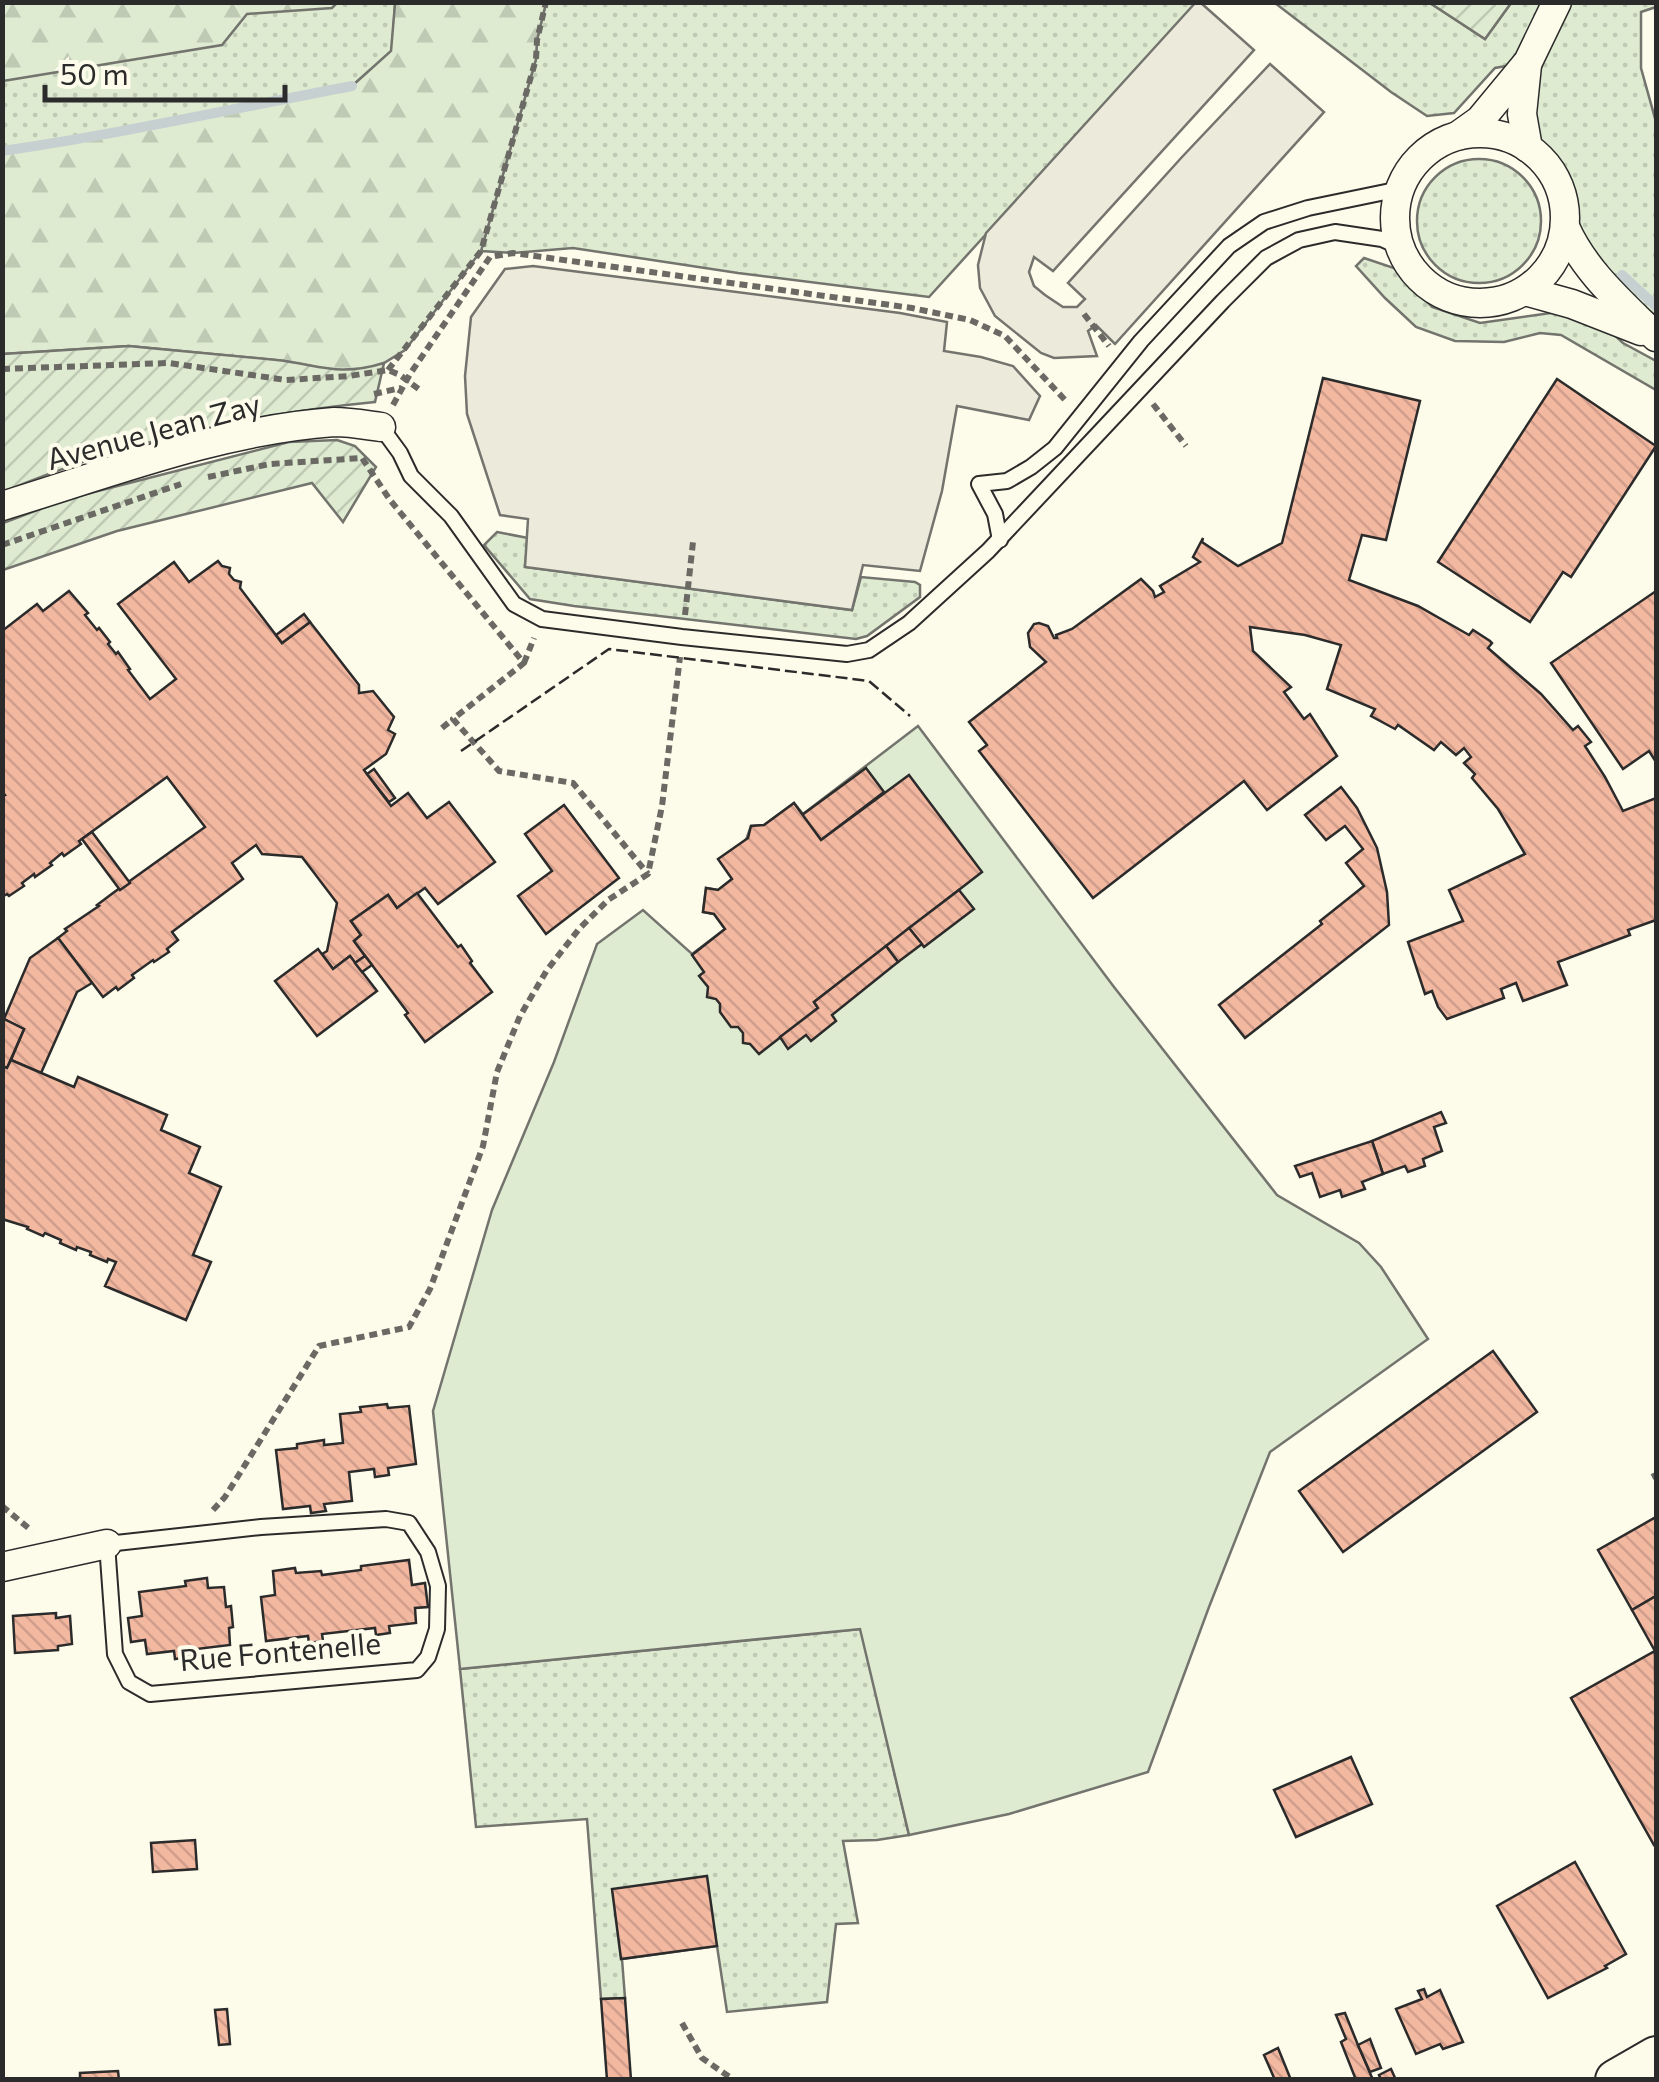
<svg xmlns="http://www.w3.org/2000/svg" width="1659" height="2082" viewBox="0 0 1659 2082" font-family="Commissioner,sans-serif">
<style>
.grass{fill:url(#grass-dots);stroke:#74746e;stroke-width:2.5}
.forest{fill:url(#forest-firs);stroke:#74746e;stroke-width:2.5}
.garden{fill:url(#garden-furrows);stroke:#74746e;stroke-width:2.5}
.pitch{fill:#deebd1;stroke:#74746e;stroke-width:2.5}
.parking{fill:#eceadb;stroke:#74746e;stroke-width:2.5}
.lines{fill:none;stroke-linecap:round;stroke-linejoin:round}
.stream{stroke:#c7d0d0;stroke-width:10}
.building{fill:url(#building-back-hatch);stroke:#2b2b2b;stroke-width:2.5}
.service-casing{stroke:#2b2b2b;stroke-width:18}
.minor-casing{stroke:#2b2b2b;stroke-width:31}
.secondary-casing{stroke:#2b2b2b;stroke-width:44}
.path{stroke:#6a6964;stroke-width:6;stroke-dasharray:8 5;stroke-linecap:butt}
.service{stroke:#fdfbea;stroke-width:14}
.minor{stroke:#fdfbea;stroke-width:28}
.secondary{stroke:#fdfbea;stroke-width:40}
.fence{stroke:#2b2b2b;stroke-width:2.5;stroke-dasharray:12 5;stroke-linecap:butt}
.labels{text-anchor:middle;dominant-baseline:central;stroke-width:8;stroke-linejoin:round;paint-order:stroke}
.street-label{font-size:30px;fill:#2b2b2b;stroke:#fdfbea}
</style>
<defs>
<pattern id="grass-dots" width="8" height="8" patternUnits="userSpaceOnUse" patternTransform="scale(2.5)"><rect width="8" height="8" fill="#deebd1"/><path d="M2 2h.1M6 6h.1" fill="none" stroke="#bfcab4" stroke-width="1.8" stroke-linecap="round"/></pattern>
<pattern id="forest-firs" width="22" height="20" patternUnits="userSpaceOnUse" patternTransform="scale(2.5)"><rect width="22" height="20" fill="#deebd1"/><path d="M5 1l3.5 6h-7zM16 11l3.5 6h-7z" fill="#bfcab4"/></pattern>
<pattern id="garden-furrows" width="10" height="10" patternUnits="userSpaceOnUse" patternTransform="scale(2.5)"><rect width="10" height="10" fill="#deebd1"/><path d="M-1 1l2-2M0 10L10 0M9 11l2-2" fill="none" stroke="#bfcab4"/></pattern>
<pattern id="building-back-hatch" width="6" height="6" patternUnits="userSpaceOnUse" patternTransform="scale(2.5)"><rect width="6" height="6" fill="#f2b8a0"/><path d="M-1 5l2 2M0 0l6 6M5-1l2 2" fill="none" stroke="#d09e8a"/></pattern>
</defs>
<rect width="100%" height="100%" fill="#fdfbea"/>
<g class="grass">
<path d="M2,3H397L395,5L392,51L352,86L158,122L92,138L3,151Z"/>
<path d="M546,3H1196L929,297L738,273L573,248L513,253L481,251L536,59L537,40Z"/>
<path d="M1275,3H1430L1485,39L1511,3H1656V7L1641,12V68L1656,122V316L1638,302L1565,227L1561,191L1555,177L1545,163L1528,148V62L1495,68L1454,113L1427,116L1391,92Z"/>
<circle cx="1479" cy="221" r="62"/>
<path d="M1364,258L1394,268L1432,307L1480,323L1558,312L1596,318L1623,343L1656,361V390L1561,335L1540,333L1504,342L1455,341L1416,327L1385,298L1356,266Z"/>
<path d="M497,532L528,538L525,567L852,610L861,577L915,582L920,585V597L867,636L856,639L574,606L530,599L484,545Z"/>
<path d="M861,1629L909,1835L877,1840L843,1841L858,1923L836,1924L827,2002L727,2012L717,1946L622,1959L625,1998L601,1999L587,1819L476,1827L460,1669Z"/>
</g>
<g class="forest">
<path d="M3,2H337V3L332,8L247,14L222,45L3,81Z"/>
<path d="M397,3H546L537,40L536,59L481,251L405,350L384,363L363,370L337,371L284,361L129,346L3,354L2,151L92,138L158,122L352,86L391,51L395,4Z"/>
</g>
<g class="garden">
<path d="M1430,3H1511L1485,39Z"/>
<path d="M129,346C178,351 227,355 277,360C320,365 338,377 384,363L375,402C250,414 119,443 3,492V354Z"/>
<path d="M337,440L355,446L376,467L343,522L312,483L117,531L3,570V523L67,499L289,442Z"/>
</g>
<path class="pitch" d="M918,726L1114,987L1277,1195L1359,1243L1381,1267L1428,1339L1270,1452L1209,1607L1148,1772L1009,1814L909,1835L860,1629L460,1669L433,1411L492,1210L554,1062L597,944L643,910L692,954L725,929L714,914L703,912L706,888L718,890L732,879L751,826L764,825L794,803L803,814Z"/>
<g class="parking">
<path d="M1196,2L1201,3L1254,50L1053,271L1034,257L1029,272L1034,286L1045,295L1063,307H1077L1085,299L1068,283L1182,157L1270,64L1324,112L1115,344L1096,325L1088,331L1097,356L1054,358L1041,353L995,316L980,288L978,265L986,233Z"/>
<path d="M533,266L900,313L947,322L944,351L981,357L1013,366L1040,396L1029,420L957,406L942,491L920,571L863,565L852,610L525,567L528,519L500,515L467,414L465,376L471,317L505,269Z"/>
</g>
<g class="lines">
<g class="stream">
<path d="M2,151C120,134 236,108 352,86"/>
<path d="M1622,275L1656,306"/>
</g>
</g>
<g class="building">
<path d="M1323,378L1420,401L1386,540L1362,535L1349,580L1418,606L1469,635L1473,630L1490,641L1492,643L1488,648L1541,694L1573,730L1578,726L1591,742L1585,746L1605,777L1623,811L1656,798V920L1628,930L1630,935L1558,962L1567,985L1523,1001L1516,983L1501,989L1504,998L1447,1019L1438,1007L1432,991L1425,994L1408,942L1463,921L1449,890L1525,854L1498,809L1472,778L1475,774L1464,763L1471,757L1464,748L1456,755L1441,742L1434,750L1398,725L1395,729L1371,716L1375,709L1327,689L1341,645L1305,635L1250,627L1253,651L1291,687L1284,692L1304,719L1310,714L1337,756L1267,810L1244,781L1093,898L979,751L987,745L969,722L1046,662L1030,647L1028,633L1034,624L1039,623L1048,626L1054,638H1057L1056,635L1072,629L1141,579L1153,591L1155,597L1164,592L1160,586L1200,562L1193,557L1203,538L1202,542L1238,566L1282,543Z"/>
<path d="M1557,379L1656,446L1571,577L1563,572L1530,622L1438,562Z"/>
<path d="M218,561L222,566L230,568L229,574L234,580L241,582L240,588L282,643L310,622L359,685V693L373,691L394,717L388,730L395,734L386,754L364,770L391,806L408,793L427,818L449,802L495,862L438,904L425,888L397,908L388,895L351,921L361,935L354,941L365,956L355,963L350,956L333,969L322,954L327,951L337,903L302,857L262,854L256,845L232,863L243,879L172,932L178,940L167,949L169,952L154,962L153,960L132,975L134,978L118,990L116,987L103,997L58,938L67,931L65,929L99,906L97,905L113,893L205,827L167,777L79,841L81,844L64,856L62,853L50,863L52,865L35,877L34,874L22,883L24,886L9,896L7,894L2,897V796L5,795L2,791V631L37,604L43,611L69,591L88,613L85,615L97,630L99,628L110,642L108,644L116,654L118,652L130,669L128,670L150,699L176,679L118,604L174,562L189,582Z"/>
<path d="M1656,591V762L1649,751L1623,769L1551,663Z"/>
<path d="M304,614L310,622L282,643L276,635Z"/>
<path d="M866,768L884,792L821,840L802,815Z"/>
<path d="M374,769L395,798L389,802L367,774Z"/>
<path d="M909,775L982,872L814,1002L818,1008L759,1054L750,1044L743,1043V1033L738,1027H731L720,1012V1004L716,999L707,997L708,987L699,976L704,972L692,955L725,929L714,914L703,912L706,888L718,890L732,879L718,859L748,838L751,826L764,825L794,803L821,840Z"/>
<path d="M1341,787L1357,808L1377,848L1387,892L1389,925L1245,1038L1219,1005L1322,924L1320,921L1364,886L1346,863L1363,849L1345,826L1326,840L1305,815Z"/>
<path d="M564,805L619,878L546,934L518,896L552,871L525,834Z"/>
<path d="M92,832L130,883L120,890L82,839Z"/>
<path d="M959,890L974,909L924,947L909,928Z"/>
<path d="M417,893L458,947L461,945L472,961L470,963L492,992L425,1042L405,1015L408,1013L354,941L361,935L351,921L388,895L397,908Z"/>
<path d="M909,928L922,944L898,962L886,946Z"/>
<path d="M58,938L92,983L77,992L41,1073L11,1060L24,1029L4,1019L30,958Z"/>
<path d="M886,946L898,962L832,1015L836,1021L811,1041L806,1035L788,1049L780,1037L818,1008L814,1002Z"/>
<path d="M318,949L333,969L350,956L377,991L317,1036L275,981Z"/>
<path d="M365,956L372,965L362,972L355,963Z"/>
<path d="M4,1019L24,1029L7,1068L2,1066Z"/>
<path d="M11,1060L74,1087L78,1077L167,1115L161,1130L200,1147L189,1173L221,1187L193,1255L211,1262L186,1320L105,1286L116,1262L108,1259L107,1262L90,1255L91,1252L77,1247L76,1250L60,1243L61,1240L45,1233L43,1236L27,1229L28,1227L2,1219V1066L7,1068Z"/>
<path d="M1441,1112L1446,1123L1434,1127L1442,1151L1423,1159L1425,1166L1408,1172L1405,1166L1383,1174L1372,1141Z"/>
<path d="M1372,1141L1383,1174L1362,1182L1365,1189L1342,1197L1340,1190L1320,1197L1312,1173L1300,1177L1295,1166Z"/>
<path d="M1493,1351L1537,1412L1343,1552L1299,1491Z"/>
<path d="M387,1404L388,1408L409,1406L416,1464L388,1468L389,1475L375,1477L374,1469L349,1472L352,1501L324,1504L326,1511L311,1513L310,1506L283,1509L276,1450L297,1448V1444L324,1440V1445L343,1443L340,1414L361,1412L360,1407Z"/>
<path d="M1656,1517V1596L1632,1610L1598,1550Z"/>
<path d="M409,1560L412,1585L425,1583L428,1607L415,1608L416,1623L389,1626L390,1633L376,1635L375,1628L322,1634L323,1641L309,1643L308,1636L266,1641L261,1597L275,1595L273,1571L295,1568L296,1573L321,1571L322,1575L361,1570V1566Z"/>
<path d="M207,1578L208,1588L224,1587L226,1607L231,1606L233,1627L229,1628L230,1645L188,1650L189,1657L175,1659L174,1651L147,1654L145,1640L131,1642L128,1618L142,1616L139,1592L186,1586L185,1581Z"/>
<path d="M1656,1596V1651H1655L1632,1610Z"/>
<path d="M56,1613V1618L70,1616L72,1644L58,1646V1650L15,1653L13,1616Z"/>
<path d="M1655,1651L1656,1844L1654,1845L1571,1698Z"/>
<path d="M1351,1757L1372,1804L1296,1837L1274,1790Z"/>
<path d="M195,1840L197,1869L153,1872L151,1843Z"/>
<path d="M1575,1862L1626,1954L1605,1966L1607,1968L1548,1998L1497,1906Z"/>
<path d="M707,1876L717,1946L621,1959L612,1889Z"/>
<path d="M1424,1989L1427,1997L1440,1990L1463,2042L1443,2049L1440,2044L1416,2054L1396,2009L1422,1999L1418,1991Z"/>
<path d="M625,1998L631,2080H607L601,1999Z"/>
<path d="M227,2009L230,2044L219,2045L215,2010Z"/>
<path d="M1345,2013L1358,2045L1373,2080H1356L1341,2042L1346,2039L1336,2015Z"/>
<path d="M1370,2039L1381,2068L1370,2072L1358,2045Z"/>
<path d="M1278,2048L1291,2080H1275L1264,2055Z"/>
<path d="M1391,2069L1396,2080H1381L1379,2075Z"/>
<path d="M118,2071L119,2080H80V2073Z"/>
</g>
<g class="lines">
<g class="service-casing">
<g id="service">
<path d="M381,427L400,453L411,476L451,516L514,604L542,619L682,637L847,654L869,650L909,623L988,551L1223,301L1266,258L1299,240L1335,232L1382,239L1400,247"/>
<path d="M1000,540L995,514L979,484L1007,481L1031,467L1055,448L1141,341L1229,246L1264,222L1308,208L1400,189"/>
<path d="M386,1519L409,1523L428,1552L438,1586L437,1629L428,1657L417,1670L150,1694L129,1682L115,1654L107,1544L261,1527Z"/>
</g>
</g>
<g class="minor-casing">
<g id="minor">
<path d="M1527,65L1522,114L1528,148"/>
<circle cx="1480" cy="218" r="85"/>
<path d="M1459,135L1480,120L1528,62L1557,2"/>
<path d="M1565,227C1585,272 1622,303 1656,337"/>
<path d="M1525,291L1572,304L1641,331"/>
<path d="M2,506C110,473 221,430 334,422C350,422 366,425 381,427"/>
<path d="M2,1567L107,1544"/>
</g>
</g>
<g class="secondary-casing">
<path id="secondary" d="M1616,2080L1656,2057"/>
</g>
<g class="path">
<path d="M1470,3V2"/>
<path d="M1084,314L1109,346"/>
<path d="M2,369L169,363L286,380L349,376L388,370L400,375L420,390"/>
<path d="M388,370L481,251L536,59L537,40L546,2"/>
<path d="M374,394L401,388"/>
<path d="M1153,404L1186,446"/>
<path d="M393,405L410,374L490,257L513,253L912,308L970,320L1005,336L1067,402"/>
<path d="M208,477L270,464L362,458L390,500L524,663L453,719L499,771L573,783L648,874"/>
<path d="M2,545L181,484"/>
<path d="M685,615L693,542"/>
<path d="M524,663L534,638"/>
<path d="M442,728L453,719"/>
<path d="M1652,1477L1656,1475"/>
<path d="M2,1506L32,1531"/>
<path d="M213,1510L225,1497L319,1346L409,1327L430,1289L483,1146L497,1072L520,1016L547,970L579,929L608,900L648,874L662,806L680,657"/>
<path d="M682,2023L702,2058L734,2080"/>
</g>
<use href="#service" class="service"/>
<use href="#minor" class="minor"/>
<use href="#secondary" class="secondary"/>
<path class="fence" d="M461,751L609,649L869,681L910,716"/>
</g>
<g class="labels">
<g class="street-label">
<text transform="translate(153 430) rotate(-15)">Avenue Jean Zay</text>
<text transform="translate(280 1650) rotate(-5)">Rue Fontenelle</text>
</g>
</g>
<rect width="1659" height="2082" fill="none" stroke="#2b2b2b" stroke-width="10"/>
<path d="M45 85v15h240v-15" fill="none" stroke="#2b2b2b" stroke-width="5"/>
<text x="60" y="85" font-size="30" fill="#2b2b2b" stroke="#fdfbea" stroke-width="8" paint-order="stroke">50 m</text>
</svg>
